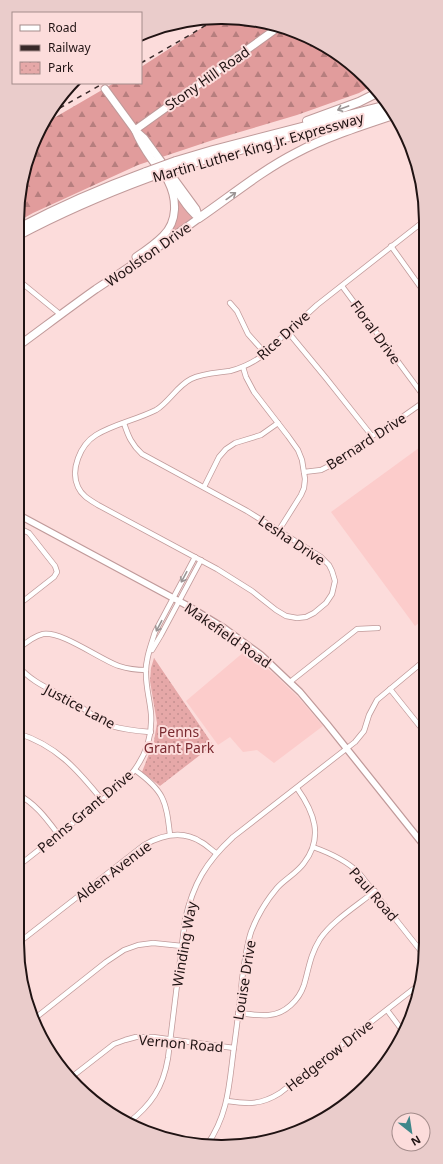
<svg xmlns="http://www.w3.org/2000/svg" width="443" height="1164" viewBox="0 0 443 1164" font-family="'Noto Sans',sans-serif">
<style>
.built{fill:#fccccb}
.grass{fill:#e6a8a8}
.forest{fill:url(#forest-firs)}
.park{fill:url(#park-dots)}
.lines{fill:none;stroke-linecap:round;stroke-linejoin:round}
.minor-casing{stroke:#c09a9a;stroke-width:6}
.tertiary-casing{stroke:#c09a9a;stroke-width:8}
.primary-casing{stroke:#c09a9a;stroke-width:9}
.motorway-casing{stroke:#c09a9a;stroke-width:10}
.minor{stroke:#fff;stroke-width:4.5}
.tertiary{stroke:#fff;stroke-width:5.5}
.primary{stroke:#fff;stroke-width:7}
.motorway{stroke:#fff;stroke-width:8}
.rail{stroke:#382929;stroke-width:1.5;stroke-dasharray:5 5;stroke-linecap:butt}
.motorway-bridge-casing{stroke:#c09a9a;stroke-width:10;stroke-linecap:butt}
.motorway-bridge{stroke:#fff;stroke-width:8}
.oneway{stroke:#9b9595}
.labels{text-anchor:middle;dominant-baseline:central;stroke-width:4;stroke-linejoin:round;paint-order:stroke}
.street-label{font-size:14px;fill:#201313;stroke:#fcdcdb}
.park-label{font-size:14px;fill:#7a2a30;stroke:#fcdcdb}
.rim{fill:none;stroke:#201313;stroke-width:2}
</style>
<defs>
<pattern id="forest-firs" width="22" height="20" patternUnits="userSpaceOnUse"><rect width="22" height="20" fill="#e19c9c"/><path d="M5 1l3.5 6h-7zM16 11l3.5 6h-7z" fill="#b67e7e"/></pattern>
<pattern id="park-dots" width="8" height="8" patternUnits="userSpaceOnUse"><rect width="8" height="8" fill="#e6a8a8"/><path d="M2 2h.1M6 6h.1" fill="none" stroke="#c59090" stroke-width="1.8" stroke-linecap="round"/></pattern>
</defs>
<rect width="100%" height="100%" fill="#fcdcdb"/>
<g class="built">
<path d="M423,445L425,448V618L415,626L331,512Z"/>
<path d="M245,651L273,673L299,698L323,726L274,763L257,750L243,752L230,737L218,745L186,701Z"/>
</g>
<path class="grass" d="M180,200L193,218L166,238L177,201Z"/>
<path class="forest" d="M214,20L275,24L335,51L373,85L359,93L297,115L216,139L138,165L33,213L17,222L24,168L47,122L114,83H141V67Z"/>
<path class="park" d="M154,658L213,745L160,786L142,772L154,741L157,723L150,681L151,668Z"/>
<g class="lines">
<g class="minor-casing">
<g id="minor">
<path d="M391,246L424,292"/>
<path d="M17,279L61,315"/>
<path d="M342,286L425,398"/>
<path d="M230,303L237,311L248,334L265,353"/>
<path d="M288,332L326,378L372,436"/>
<path d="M243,367L246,377L254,392L288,436L298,450L302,460L305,479L304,488L301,495L279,530"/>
<path d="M124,423C128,436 132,445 142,454L247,511L321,557L329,565L332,571L335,581L332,594L326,603L314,613L306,617L297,618L286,616L276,610L252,591L217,569L98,505C90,500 82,496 78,487C70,470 80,445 96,435C114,424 136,420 156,410C169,402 177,386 191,379C203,373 217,373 230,371C241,368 250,364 259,358L317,305L424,221"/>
<path d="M304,472L321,470L333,464L372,436L398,420L425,401"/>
<path d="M204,487L219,457L226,449L235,443L261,435L278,423"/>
<path d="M17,531L23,530L29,533L55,566L57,572L54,577L17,606"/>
<path d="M17,650C24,644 34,636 43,634C62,631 99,659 119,666C128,669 137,670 146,670"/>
<path d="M152,650L161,635L201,560"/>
<path d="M17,665C34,685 54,690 75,703C86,710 100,721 112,726C124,730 138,731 151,732"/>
<path d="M290,682L357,629L378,628"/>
<path d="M390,689L426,734"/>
<path d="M17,733C56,745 77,769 102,800"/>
<path d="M135,770C164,791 166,800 170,835"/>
<path d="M17,794C35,803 46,818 58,834"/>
<path d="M313,847C330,853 346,860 359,873L424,955"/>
<path d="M17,867L121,785C141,766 153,743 151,714C150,701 146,688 146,674C145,660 151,645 155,632L195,557"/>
<path d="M17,944L144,845C162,835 183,830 201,842C207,845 211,850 216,853"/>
<path d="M387,1010L402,1030"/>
<path d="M238,1013C248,1014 259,1016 269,1015C285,1014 299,1000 304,985C309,968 310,955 320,939C332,921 358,905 375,891"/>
<path d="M34,1019L106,962L124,950L138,945L153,943L182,946"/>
<path d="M69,1079L114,1044L125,1040L136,1037H153L234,1048"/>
<path d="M227,1101C249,1104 261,1105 280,1093L421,983"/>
<path d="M128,1123C151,1105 163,1088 168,1058L185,920C193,884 206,862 233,837L355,742L364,731L369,715L377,700L425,660"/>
<path d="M207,1145C229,1113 229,1084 234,1047C237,1025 240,1002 242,980C244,964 246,948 251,932C257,916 266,901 277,888C285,879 297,873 304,863C324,837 314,812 297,788"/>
</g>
</g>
<g class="tertiary-casing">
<path id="tertiary" d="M17,514L188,606L224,628L261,655L300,692L327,724L426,848"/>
</g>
<g class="primary-casing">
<g id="primary">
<path d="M105,89L135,130L144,138L196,209L199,218"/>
<path d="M135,130L280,26"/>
<path d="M135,130C144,152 161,172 176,190C183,199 188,210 198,217"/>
<path d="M136,257C145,251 155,244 163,236C178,221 177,199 168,181"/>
<path d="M17,347C43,328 69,308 96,289C131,266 165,243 199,218"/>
</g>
</g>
<g class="motorway-casing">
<g id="motorway">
<path d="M307,121L359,102L379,92"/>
<path d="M176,161L213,150L387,105"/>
<path d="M180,167L214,157L390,110"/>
<path d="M199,218C231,196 261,171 296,153C326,137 360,126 393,115"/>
<path d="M17,229C59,207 102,188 146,172"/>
<path d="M17,236C60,213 104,194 150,177"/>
</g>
</g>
<use href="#minor" class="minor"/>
<use href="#tertiary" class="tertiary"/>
<use href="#primary" class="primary"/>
<use href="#motorway" class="motorway"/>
<g class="rail">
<path d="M141,63L190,35L214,20"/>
<path d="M51,113L104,83"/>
</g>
<g class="motorway-bridge-casing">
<g id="motorway-bridge">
<path d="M146,172L176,161"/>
<path d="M150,177L180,167"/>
</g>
</g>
<use href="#motorway-bridge" class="motorway-bridge"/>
</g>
<defs><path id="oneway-shaft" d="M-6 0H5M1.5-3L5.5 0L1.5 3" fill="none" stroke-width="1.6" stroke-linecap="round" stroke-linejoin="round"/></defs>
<g class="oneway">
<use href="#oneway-shaft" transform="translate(343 108) rotate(160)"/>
<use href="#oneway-shaft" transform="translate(231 196) rotate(-36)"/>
<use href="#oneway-shaft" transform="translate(184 577) rotate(118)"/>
<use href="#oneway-shaft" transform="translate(159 626) rotate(118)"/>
</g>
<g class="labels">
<g class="street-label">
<text transform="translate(207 78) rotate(-35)">Stony Hill Road</text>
<text transform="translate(258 147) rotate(-16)">Martin Luther King Jr. Expressway</text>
<text transform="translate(148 254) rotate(-35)">Woolston Drive</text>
<text transform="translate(376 332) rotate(54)">Floral Drive</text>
<text transform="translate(283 335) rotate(-42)">Rice Drive</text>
<text transform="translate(366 441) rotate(-33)">Bernard Drive</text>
<text transform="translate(292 540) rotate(34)">Lesha Drive</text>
<text transform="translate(228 635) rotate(35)">Makefield Road</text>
<text transform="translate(80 706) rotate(28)">Justice Lane</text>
<text transform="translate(85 811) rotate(-40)">Penns Grant Drive</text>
<text transform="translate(113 871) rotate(-37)">Alden Avenue</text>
<text transform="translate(374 894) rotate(49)">Paul Road</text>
<text transform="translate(184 944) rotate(-80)">Winding Way</text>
<text transform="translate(244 980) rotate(-81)">Louise Drive</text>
<text transform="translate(181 1043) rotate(5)">Vernon Road</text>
<text transform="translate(329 1055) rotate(-38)">Hedgerow Drive</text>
</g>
<g class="park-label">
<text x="179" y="731">Penns<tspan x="179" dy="16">Grant Park</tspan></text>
</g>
</g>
<path d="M0 0H443V1164H0ZM221 24H222A197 197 0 0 1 419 221V943A197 197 0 0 1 222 1140H221A197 197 0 0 1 24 943V221A197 197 0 0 1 221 24Z" fill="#eacccb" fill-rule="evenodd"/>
<path class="rim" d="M221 24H222A197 197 0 0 1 419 221V943A197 197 0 0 1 222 1140H221A197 197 0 0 1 24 943V221A197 197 0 0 1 221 24Z"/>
<rect x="12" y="12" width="130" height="72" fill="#fcdcdb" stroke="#a48c8b"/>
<rect x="20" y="25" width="20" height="6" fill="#ffffff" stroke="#a48c8b"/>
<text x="48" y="32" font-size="12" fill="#201313">Road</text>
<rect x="20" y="45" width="20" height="6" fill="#382929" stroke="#a48c8b"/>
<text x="48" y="52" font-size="12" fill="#201313">Railway</text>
<rect x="20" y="62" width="20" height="12" fill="url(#park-dots)" stroke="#a48c8b"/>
<text x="48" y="72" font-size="12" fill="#201313">Park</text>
<g transform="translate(411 1132) rotate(150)"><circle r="19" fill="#fcdcdb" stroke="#a48c8b"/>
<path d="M0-3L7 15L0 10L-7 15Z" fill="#3f878a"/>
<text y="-6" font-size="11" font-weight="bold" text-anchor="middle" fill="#201313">N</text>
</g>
</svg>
